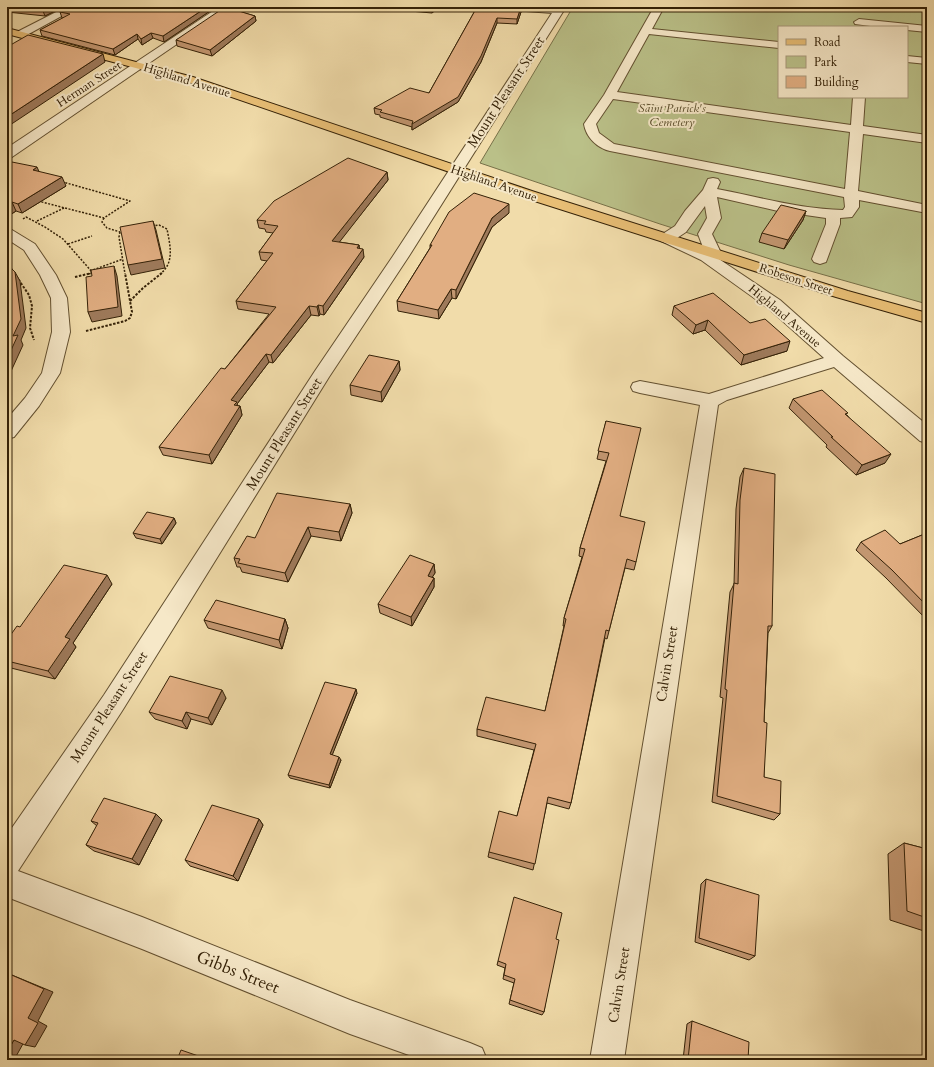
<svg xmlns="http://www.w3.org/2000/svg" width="934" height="1067" viewBox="0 0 934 1067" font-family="Cardo,serif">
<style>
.green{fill:#bac088;stroke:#777048;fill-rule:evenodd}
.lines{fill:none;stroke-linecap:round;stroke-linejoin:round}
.minor-casing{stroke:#635030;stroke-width:2}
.major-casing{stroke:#342107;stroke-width:2}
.path-far1{stroke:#342107;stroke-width:1.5;stroke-dasharray:2 1.5;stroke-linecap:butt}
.path{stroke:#342107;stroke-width:2;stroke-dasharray:2.5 1.5;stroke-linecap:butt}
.minor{fill:#f6e8c8;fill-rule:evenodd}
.major{fill:#e8be75;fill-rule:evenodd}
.wall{fill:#c29670;stroke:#342107}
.shaded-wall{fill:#9e7a5b;stroke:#342107}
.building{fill:#e1ae82;stroke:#342107}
.labels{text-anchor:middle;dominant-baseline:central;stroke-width:4;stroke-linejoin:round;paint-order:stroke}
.far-street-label{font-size:12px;fill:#342107;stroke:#f6e8c8}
.far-park-label{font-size:12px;font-style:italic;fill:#564927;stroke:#f6e8c8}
.street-label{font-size:14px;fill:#342107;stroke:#f6e8c8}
.near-street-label{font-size:17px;fill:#342107;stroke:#f6e8c8}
</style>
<rect width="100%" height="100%" fill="#f1dcaa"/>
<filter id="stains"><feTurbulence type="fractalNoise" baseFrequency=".005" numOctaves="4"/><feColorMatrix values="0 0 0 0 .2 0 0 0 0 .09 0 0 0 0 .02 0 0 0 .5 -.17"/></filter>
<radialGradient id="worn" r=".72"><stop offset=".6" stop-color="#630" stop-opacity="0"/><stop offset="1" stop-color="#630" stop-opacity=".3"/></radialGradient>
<path class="green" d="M573,7H927V304L789,265L660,224L480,163ZM779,27H907V97H779Z"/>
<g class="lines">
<g class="minor-casing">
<g id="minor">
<path d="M66,7H78L25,36L21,37L16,34L17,32Z"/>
<path d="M219,7H231L12,157L7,158V148Z"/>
<path d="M508,7H566L409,256L329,377L122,711L18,871L142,917L350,1000L470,1043L482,1048L487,1060H423L350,1034L142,949L7,897V835L104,695L315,371L393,256L552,13L513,10Z"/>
<path d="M654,7H664L652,29L779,42V48L649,34L617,92L851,125L853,97H865L863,126L927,135V143L863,134L858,191L927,205V213L859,200V207L852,217L840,218V224L826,262L820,264L814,262L812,259L826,224V218L778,211L717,197L721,218L712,234L721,253L716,257L780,300L843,356L927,425V443L920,441L834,367L727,400L718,405L624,1060H590L700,405L640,393L633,391L631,387L633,383L640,381L709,394L824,358L768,308L701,260L661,241L658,238L661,235L675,226L685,211L703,190L708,179L713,178L718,179L720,182L717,189C759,197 800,209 843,210L845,207L844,197L610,151C597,148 586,137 584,124L604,95ZM613,99L850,132L845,189L614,144L599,133L596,124ZM705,206L707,218L698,234L704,250L677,238L686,232Z"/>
<path d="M859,19L927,26V32L907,30V27H878L855,24L854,22Z"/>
<path d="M907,56L927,58V64L907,62Z"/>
<path d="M7,229L12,230L35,244L56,275L67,298L70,332L60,373L39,406L14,437L7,439V419L25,398L42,373L52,332L51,298L40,275L24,250L7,239Z"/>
</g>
</g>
<g class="major-casing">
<path id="major" d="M7,28L193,77L535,192L848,291L927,313V323L836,297L525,198L185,81L7,34Z"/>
</g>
<g class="path-far1">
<path d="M38,201L104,218L130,201L63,182"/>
<path d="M104,218L102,222L107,228L120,232"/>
<path d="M23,219L26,217L45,227L63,239L93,273L88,274"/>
<path d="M37,221L64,208"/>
<path d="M152,226L159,225L167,229C170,245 175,263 160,274"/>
<path d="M120,232L119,237L125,274"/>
<path d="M68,244L92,236"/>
<path d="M7,262L15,274"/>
<path d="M90,271L123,259"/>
</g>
<g class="path">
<path d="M14,273L29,295L32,306L30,328L34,340"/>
<path d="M75,277L92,273"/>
<path d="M130,301L143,288L162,273"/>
<path d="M86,331L125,321L130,318L132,312L125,273"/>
</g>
<use href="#minor" class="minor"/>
<use href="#major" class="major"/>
</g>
<g class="wall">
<path d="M7,7H63L45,16L7,12Z"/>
<path d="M216,7L164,42L153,38L142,45L138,39L115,55L42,36L40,30L63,18H62L60,12Z"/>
<path d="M366,7H439L432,13Z"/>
<path d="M477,7L521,12L517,24L497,23L481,62L458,102L412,130V127L380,117V115L375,114L374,108L429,93Z"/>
<path d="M234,10L255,16L256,21L212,56L177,46L176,40Z"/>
<path d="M7,161L39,172L66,186L22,213L16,211L7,217Z"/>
<path d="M387,172L388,180L339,242L359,245V248L364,257L324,315L320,314L319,316L311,315L273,363L269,362L237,404L238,406H240L242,415L212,464L163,455L159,447L225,369L269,314L238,309L236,301L267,261L261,260L259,252L273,233L266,232L265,229L259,228L257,220Z"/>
<path d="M806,211L803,220L784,249L759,242L762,233Z"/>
<path d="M509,213L492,227L456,299L452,298L439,319L398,311L397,301L430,248V245Z"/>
<path d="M674,306L750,323L787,351L741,365L705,330L693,334L672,315Z"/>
<path d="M399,361L400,370L382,402L351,395L350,385Z"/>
<path d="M793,399L847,415L885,463L856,475L826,447L827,445L789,408Z"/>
<path d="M606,421L620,516L636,562L634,570L625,568L607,639L605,638L571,803L569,809L547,803L533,870L488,857L489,852L517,816L534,750L477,736V729L545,711L564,626H563L564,618L582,557L579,556L580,548L606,461L597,459Z"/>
<path d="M744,468L772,626L768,633L764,722V777L780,814L774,820L712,802L723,698L720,697L730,592L734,584L736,509L740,477Z"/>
<path d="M350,504L352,513L341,541L311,536L288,582L242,572L240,567H237L234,558L255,538Z"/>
<path d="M174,518L176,523L162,544L136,538L133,533Z"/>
<path d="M927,533V620L886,578L856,550L861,542L900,544Z"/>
<path d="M434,564L435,573L432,577L434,578V587L412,626L380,613L378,604Z"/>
<path d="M112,584L73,643L76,647L55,679L7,667V640L20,627Z"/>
<path d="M285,619L288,628L282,649L208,628L204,620Z"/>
<path d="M357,693L332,755L341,760L330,788L290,778L288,775Z"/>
<path d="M226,698L212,725L191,719L187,729L155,719L149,712Z"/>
<path d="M259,819L263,825L238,881L190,866L185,860Z"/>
<path d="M162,820L139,865L94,851L86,845L97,826L91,821Z"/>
<path d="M904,843L927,849V932L890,920L888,854Z"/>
<path d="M706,879L755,956L749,960L695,942L701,884Z"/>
<path d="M556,939L544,1012L542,1015L509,1004L514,983L503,979L505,968L497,965L498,961Z"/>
<path d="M692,1021L748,1060H683L687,1024Z"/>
</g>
<g class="shaded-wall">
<path d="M51,7H63L45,16L43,11Z"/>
<path d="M207,7H216L164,42L163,36Z"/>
<path d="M433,7H439L432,13V8Z"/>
<path d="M521,7V12L517,24V19Z"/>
<path d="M255,16L256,21L212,56L210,50Z"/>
<path d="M497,18V23L481,62L458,102L412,130V124Z"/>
<path d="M151,33L153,38L142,45L141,39Z"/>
<path d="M137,34L138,39L115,55L113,49Z"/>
<path d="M103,54L105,62L7,127V117Z"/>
<path d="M37,167L41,176L33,170Z"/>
<path d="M387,172L388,180L334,249L332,241Z"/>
<path d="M62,177L66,186L22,213L18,204Z"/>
<path d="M12,202L16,211L7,217V205Z"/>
<path d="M509,204V213L492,227L456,299V290L492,218Z"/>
<path d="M806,211L803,220L784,249L788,240Z"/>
<path d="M153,221L156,230L165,268L131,275L128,265Z"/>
<path d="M359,245L360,253L363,249L364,257L324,315L323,306Z"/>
<path d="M114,266L117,276L122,316L92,322L88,312Z"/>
<path d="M15,272L20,281L26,328L21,340L23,345L7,380V359L13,336Z"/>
<path d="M451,289L452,298L439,319L438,310Z"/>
<path d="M318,305L320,314L319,316L317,307Z"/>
<path d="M309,306L311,315L273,363L271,355Z"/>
<path d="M708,320L705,330L693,334L696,325Z"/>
<path d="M790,341L787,351L741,365L744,355Z"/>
<path d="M266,354L269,362L237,404L239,408L240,406L242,415L212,464L209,455L231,400Z"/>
<path d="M399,361L400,370L382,402L381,392Z"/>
<path d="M891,454L885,463L856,475L862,465Z"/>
<path d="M350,504L352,513L341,541L339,532Z"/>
<path d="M174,518L176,523L162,544L160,539Z"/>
<path d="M308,527L311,536L288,582L285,573Z"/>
<path d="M434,564L435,573L428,584V576Z"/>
<path d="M107,575L112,584L73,643L76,647L55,679L48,671L65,637Z"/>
<path d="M434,578V587L412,626L411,617Z"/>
<path d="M285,619L288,628L282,649L279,640Z"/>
<path d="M356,689L357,693L331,758L330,754Z"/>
<path d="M222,690L226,698L212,725L208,718Z"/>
<path d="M186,712L191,719L187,729L182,721Z"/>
<path d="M339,757L341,760L330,788L329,785Z"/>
<path d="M156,814L162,820L139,865L132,859Z"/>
<path d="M259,819L263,825L238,881L233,876Z"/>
<path d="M7,973L53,992L38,1021L47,1026L35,1047L25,1045L28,1018Z"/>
<path d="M14,1040L24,1042L14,1060H7V1052Z"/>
</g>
<g class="building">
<path d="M9,7H51L43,11Z"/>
<path d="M70,7H207L163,36L151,33L141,39L137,34L113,49L40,30L70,14L60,12Z"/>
<path d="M225,7H233L232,9L255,16L210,50L176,40Z"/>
<path d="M477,7H521L517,19L497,18L481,56L458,97L412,124L413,121L380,112L382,110L374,108L410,88L429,93Z"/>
<path d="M28,35L103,54L7,117V47Z"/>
<path d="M348,158L387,172L332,241L359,245L357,248L363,249L323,306L318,305L317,307L309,306L271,355L266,354L231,400L237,402L234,405L240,406L209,455L159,447L221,368L225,369L276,307L236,301L273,253L259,252L278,226L264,224L266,221L257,220L274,201Z"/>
<path d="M7,161L37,167L33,170L62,177L18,204L12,202L7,205Z"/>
<path d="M474,193L509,204L492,218L456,290L451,289L438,310L397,301L432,245H430L449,212Z"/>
<path d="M781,205L806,211L788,240L762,233Z"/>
<path d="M153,221L162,259L128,265L120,227Z"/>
<path d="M7,264L15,272L21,319L13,336L18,335L7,359Z"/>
<path d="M114,266L118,307L88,312L86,277L92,276L91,270Z"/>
<path d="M713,293L750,323L765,319L790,341L744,355L708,320L696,325L674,306Z"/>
<path d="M369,355L399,361L381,392L350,385Z"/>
<path d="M822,390L848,413L845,414L891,454L862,465L831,437H833L793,399Z"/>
<path d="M606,421L641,428L620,516L645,522L636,562L627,559L609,631L606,630L571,803L548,797L535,864L489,852L499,811L517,816L536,744L477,729L486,697L545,711L566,619L564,618L585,549L580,548L609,453L598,451Z"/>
<path d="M744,468L775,474L772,626H768L764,722L767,723L764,777L781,781L780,814L717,796L727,690L725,689L734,583L738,584L740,500Z"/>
<path d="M277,493L350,504L339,532L308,527L285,573L238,563L240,559L234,558L247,536L255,538Z"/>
<path d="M147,512L174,518L160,539L133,533Z"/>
<path d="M885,530L900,544L927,533V606L892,570L861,542Z"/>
<path d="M410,555L434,564L428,576L434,578L411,617L378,604Z"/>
<path d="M64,565L107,575L65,637L70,639L48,671L7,661V640L17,626L20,627Z"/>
<path d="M216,600L285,619L279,640L204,620Z"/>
<path d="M170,676L222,690L208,718L186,712L182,721L149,712Z"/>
<path d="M325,682L356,689L330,754L339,757L329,785L288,775Z"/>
<path d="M104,798L156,814L132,859L86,845L98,823L91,821Z"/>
<path d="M212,805L259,819L233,876L185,860Z"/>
<path d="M904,843L927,849V918L907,911Z"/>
<path d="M706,879L759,895L755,956L699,938Z"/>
<path d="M514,897L562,913L556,939L559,940L544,1012L510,1000L515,979L504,975L506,964L498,961Z"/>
<path d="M7,973L44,989L28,1018L38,1023L25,1045L14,1040L7,1052Z"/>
<path d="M692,1021L749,1042L748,1060H688Z"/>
<path d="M181,1050L210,1060H177Z"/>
</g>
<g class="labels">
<g class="far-street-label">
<text transform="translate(187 80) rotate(17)">Highland Avenue</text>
<text transform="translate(89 84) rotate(-33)">Herman Street</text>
<text transform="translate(494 183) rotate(19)">Highland Avenue</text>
<text transform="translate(796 279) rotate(18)">Robeson Street</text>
<text transform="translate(785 316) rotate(40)">Highland Avenue</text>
</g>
<g class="far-park-label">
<text x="672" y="108">Saint Patrick's<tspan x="672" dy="14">Cemetery</tspan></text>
</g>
<g class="street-label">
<text transform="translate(506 92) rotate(-57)">Mount Pleasant Street</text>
<text transform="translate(284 434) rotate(-58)">Mount Pleasant Street</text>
<text transform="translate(667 664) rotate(-81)">Calvin Street</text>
<text transform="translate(109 707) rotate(-57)">Mount Pleasant Street</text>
<text transform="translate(619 985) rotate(-81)">Calvin Street</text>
</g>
<g class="near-street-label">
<text transform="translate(238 972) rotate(22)">Gibbs Street</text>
</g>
</g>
<rect width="934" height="1067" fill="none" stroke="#f1dcaa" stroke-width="24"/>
<rect x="8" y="8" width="918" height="1051" fill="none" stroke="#342107" stroke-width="2"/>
<rect x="12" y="12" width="910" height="1043" fill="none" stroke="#342107"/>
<rect x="778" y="26" width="130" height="72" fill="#f6e8c8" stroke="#a8987b"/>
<rect x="786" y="39" width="20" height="6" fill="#e8be75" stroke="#a8987b"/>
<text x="814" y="46" font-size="12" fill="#342107">Road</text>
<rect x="786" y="56" width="20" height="12" fill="#bac088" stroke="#a8987b"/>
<text x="814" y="66" font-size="12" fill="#342107">Park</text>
<rect x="786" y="76" width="20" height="12" fill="#e1ae82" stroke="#a8987b"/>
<text x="814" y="86" font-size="12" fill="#342107">Building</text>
<rect width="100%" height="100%" filter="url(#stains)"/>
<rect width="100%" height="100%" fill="url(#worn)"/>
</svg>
